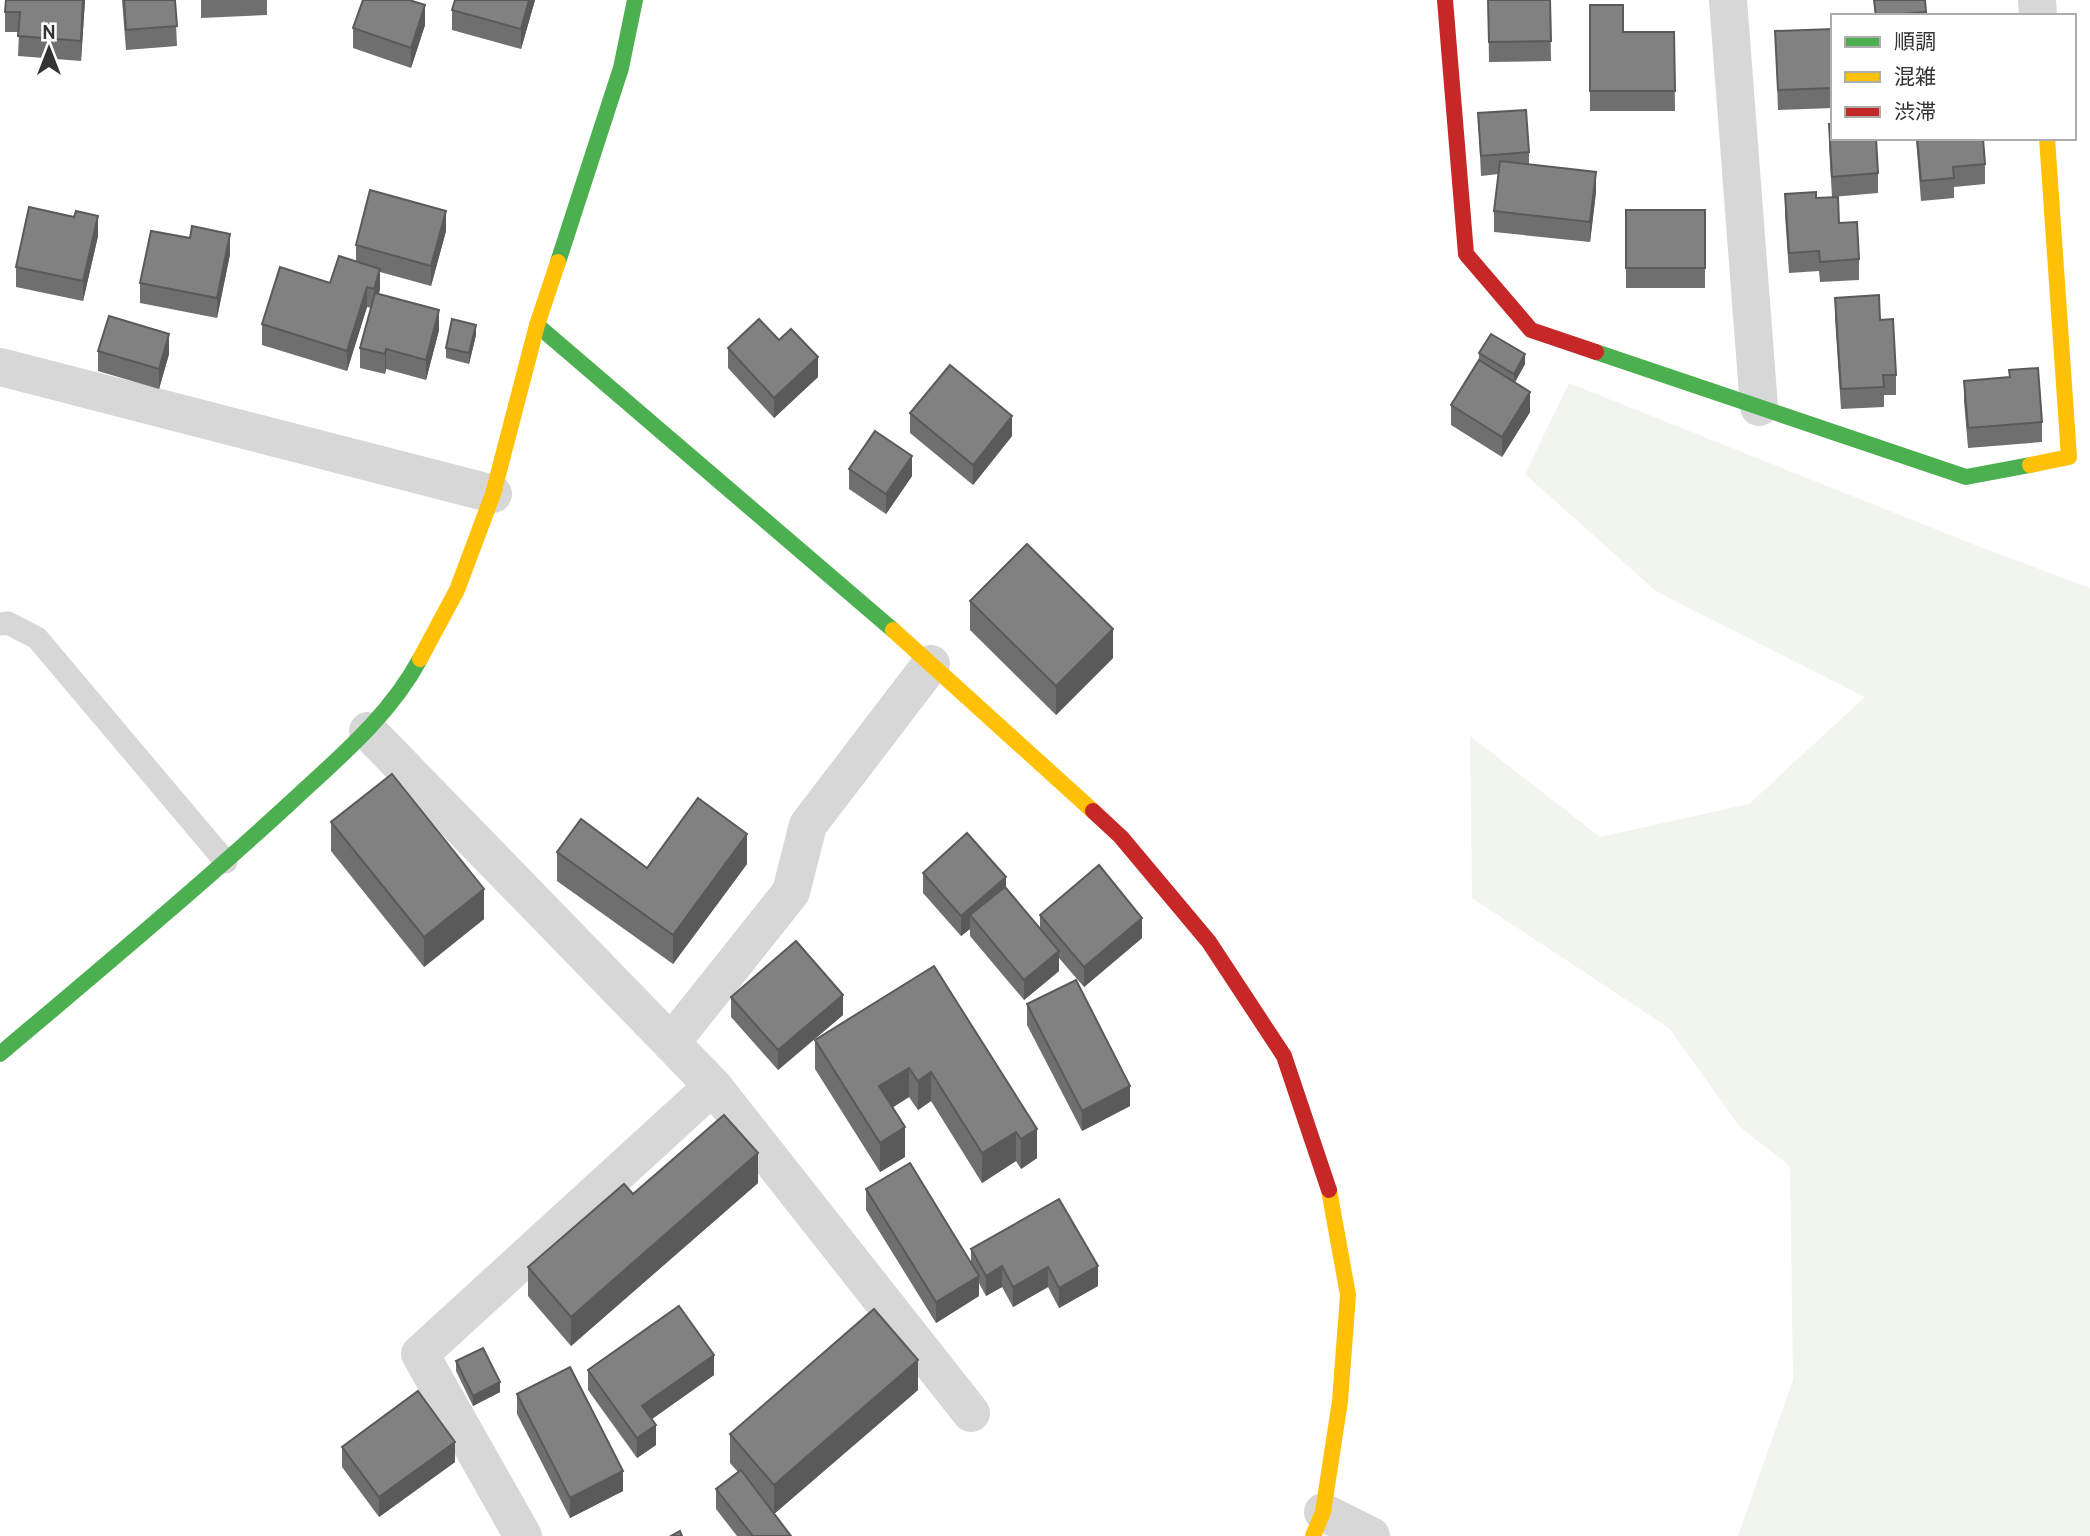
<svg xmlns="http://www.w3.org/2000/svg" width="2090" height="1536" viewBox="0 0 2090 1536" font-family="Cabin,'Noto Sans JP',sans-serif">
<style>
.green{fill:#f1f5ed}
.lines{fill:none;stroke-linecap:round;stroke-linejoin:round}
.lane{stroke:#d7d7d7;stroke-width:23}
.street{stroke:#d7d7d7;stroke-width:38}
.fast{stroke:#4caf50;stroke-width:16}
.slow{stroke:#ffc107;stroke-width:16}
.jam{stroke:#c62828;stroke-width:16}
.wall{fill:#6f6f6f}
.shaded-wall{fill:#5a5a5a}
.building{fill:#818181;stroke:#5a5a5a;stroke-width:2}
</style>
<rect width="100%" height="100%" fill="#fff"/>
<path class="green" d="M1569,383L1970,543L2090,588V1536H1738L1793,1380L1790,1166L1740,1127L1669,1028L1472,898L1470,736L1600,837L1749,804L1865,697L1657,592L1525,474Z"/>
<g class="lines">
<path class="lane" d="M0,624L8,623L37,638L226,862"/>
<g class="street">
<path d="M1728,0L1759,407"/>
<path d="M2037,0L2038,16"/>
<path d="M0,367L493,494"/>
<path d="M368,731L713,1086L971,1413"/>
<path d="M671,1043L791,892L808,825L931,664"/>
<path d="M1323,1512L1371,1536"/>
<path d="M523,1536L420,1354L713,1086"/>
</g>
<g class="fast">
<path d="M558,262L621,68L635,0"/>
<path d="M537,325L893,630"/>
<path d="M1596,352L1966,477L2030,465"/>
<path d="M0,1054C97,972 195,890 289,804C336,760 389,717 420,659"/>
</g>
<g class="slow">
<path d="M2030,465L2069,457L2047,138"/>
<path d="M893,630L1093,811"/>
<path d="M420,659L457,590L493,494L537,325L558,262"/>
<path d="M1313,1536L1323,1512L1340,1401L1348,1295L1329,1190"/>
</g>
<g class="jam">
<path d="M1445,0L1466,254L1531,330L1596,352"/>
<path d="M1093,811L1121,837L1209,942L1284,1056L1329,1190"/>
</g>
</g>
<g class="wall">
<path d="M85,0L81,61L18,56L19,32H5V12Z"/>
<path d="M122,0H175L177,46L126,50Z"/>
<path d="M201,0H267V15L201,18Z"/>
<path d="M535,0L521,49L452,30V10Z"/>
<path d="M1488,0H1550L1551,61L1489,62Z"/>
<path d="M1874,0H1925L1926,16H1875Z"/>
<path d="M1590,5L1623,32H1674L1675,111H1590Z"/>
<path d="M425,25L411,68L353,48V28Z"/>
<path d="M1833,29V108L1778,110L1775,31Z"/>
<path d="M1478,113L1529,152V164L1596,192L1590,242L1494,232V211L1499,174L1481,176Z"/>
<path d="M1829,124L1878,173V193L1832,197L1829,144Z"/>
<path d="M1916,138H1983L1985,164V184L1954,187V198L1921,201Z"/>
<path d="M1785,194L1816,198L1839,223L1859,259V280L1820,282L1819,271L1789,273L1785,215Z"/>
<rect x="1626" y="210" width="79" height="78"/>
<path d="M446,231L431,286L380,272V289L379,294L439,330L426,380L386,369L385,374L360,368V348L371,308L367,307L347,371L262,345V324L330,283L356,261V245Z"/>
<path d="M98,236L83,301L16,287V267Z"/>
<path d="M230,254L217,318L140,303V283Z"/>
<path d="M1835,298L1880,320L1896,375V395H1884V407L1841,409L1835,318Z"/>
<path d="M476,335L469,364L446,358V348Z"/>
<path d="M779,340L818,377L774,418L728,368V348Z"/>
<path d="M98,351L169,354L159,389L98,371Z"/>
<path d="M1479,353L1525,364L1515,382L1530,412L1502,457L1451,425V405L1479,360Z"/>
<path d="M1964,381L2042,422V442L1968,448L1964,401Z"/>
<path d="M910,413L1012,436L973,485L910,433Z"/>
<path d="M849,469L912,476L886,514L849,489Z"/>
<path d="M970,601L1113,658L1056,715L970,630Z"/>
<path d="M331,822L484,919L424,967L331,851Z"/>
<path d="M557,852L647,868L747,864L673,964L557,881Z"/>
<path d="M923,873L1006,888L1040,928V915L1142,938L1084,987L1059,958V971L1024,1000L970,936V929L961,936L923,893Z"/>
<path d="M934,966L1037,1158L1021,1169L1016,1161L982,1183L931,1101L918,1110L909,1097L893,1107L905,1157L880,1172L815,1069V1040Z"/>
<path d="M731,997L843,1015L778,1070L731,1017Z"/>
<path d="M1027,1004L1130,1106L1082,1131L1027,1025Z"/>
<path d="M758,1183L571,1346L528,1296V1267L633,1194Z"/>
<path d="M866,1189L971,1262V1249L1059,1199L1098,1286L1059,1308L1048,1287L1013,1307L1002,1287L986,1296L979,1283V1296L936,1323L866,1210Z"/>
<path d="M456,1361L500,1392L473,1406L456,1371Z"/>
<path d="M588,1370L714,1375L652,1419L656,1445L637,1458L588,1390Z"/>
<path d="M918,1390L774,1514L791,1536H737L716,1509V1489L738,1472L730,1463V1434Z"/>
<path d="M517,1394L623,1491L570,1518L517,1414Z"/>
<path d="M342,1447L455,1462L379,1517L342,1467Z"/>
</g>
<g class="shaded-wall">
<path d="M83,0H85L81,61V41Z"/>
<path d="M529,0H535L521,49V29Z"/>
<path d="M425,5V25L411,68V48Z"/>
<path d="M1596,172V192L1590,242V222Z"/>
<path d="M446,211V231L431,286V266Z"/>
<path d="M98,216V236L83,301V281Z"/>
<path d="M230,234V254L217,318V298Z"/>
<path d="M380,269V289L374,309V289Z"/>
<path d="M367,287V307L347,371V351Z"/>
<path d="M439,310V330L426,380V360Z"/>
<path d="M476,325V335L469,364V353Z"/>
<path d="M169,334V354L159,389V369Z"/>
<path d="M386,349V369L385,374V354Z"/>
<path d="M1525,354V364L1514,384V374Z"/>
<path d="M818,357V377L774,418V398Z"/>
<path d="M1530,392V412L1502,457V437Z"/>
<path d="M1012,416V436L973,485V465Z"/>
<path d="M912,456V476L886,514V494Z"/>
<path d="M1113,629V658L1056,715V686Z"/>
<path d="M747,834V864L673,964V935Z"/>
<path d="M1006,877V897L970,915V929L961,936V916Z"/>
<path d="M484,889V919L424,967V937Z"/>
<path d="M1142,918V938L1084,987V967Z"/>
<path d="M1059,951V971L1024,1000V980Z"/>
<path d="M843,995V1015L778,1070V1050Z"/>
<path d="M909,1068V1097L879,1116V1086Z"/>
<path d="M931,1072V1101L918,1110V1081Z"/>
<path d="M1130,1086V1106L1082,1131V1111Z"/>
<path d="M905,1127V1157L880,1172V1143Z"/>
<path d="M1037,1129V1158L1021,1169V1139Z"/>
<path d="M1016,1132V1161L982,1183V1153Z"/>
<path d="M758,1153V1183L571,1346V1317Z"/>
<path d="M1002,1266V1287L986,1296V1276Z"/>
<path d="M1098,1266V1286L1059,1308V1288Z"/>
<path d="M1048,1267V1287L1013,1307V1287Z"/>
<path d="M979,1276V1296L936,1323V1302Z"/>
<path d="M714,1355V1375L642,1426V1406Z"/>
<path d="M918,1360V1390L774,1514V1485Z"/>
<path d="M500,1382V1392L473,1406V1396Z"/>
<path d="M656,1425V1445L637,1458V1438Z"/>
<path d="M455,1442V1462L379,1517V1497Z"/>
<path d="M623,1471V1491L570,1518V1498Z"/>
</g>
<g class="building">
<path d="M6,0H83L81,41L18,36L20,12H5Z"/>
<path d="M124,0H175L177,26L126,30Z"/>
<path d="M363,0H409L425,5L411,48L353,28Z"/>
<path d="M455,0H529L521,29L452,10Z"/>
<path d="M1488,0H1550L1551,41L1489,42Z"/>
<path d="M1874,0H1925L1926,12L1876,16Z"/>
<path d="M1590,5H1623V32H1674L1675,91H1590Z"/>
<path d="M1833,29V88L1778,90L1775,31Z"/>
<path d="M1526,110L1529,152L1481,156L1478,113Z"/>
<path d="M1829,124H1833V138H1876L1878,173L1832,177Z"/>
<path d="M1917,138H1983L1985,164L1953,167L1954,178L1921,181Z"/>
<path d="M1500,161L1596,172L1590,222L1494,211Z"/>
<path d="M370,190L446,211L431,266L356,245Z"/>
<path d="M1816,192V198L1838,197L1839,223L1857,222L1859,259L1820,262L1819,251L1789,253L1785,194Z"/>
<path d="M29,207L74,217L76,211L98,216L83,281L16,267Z"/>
<rect x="1626" y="210" width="79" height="58"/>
<path d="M192,226L230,234L217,298L140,283L151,231L190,238Z"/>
<path d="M339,256L380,269L374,289L367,287L347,351L262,324L280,267L330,283Z"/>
<path d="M375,293L439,310L426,360L386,349L385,354L360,348Z"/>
<path d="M1879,295L1880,320L1893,319L1896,375H1883L1884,387L1841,389L1835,298Z"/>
<path d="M109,316L169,334L159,369L98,351Z"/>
<path d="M452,319L476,325L469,353L446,348Z"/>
<path d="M759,319L779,340L791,329L818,357L774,398L728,348Z"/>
<path d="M1491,334L1525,354L1514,374L1479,353Z"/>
<path d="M1479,360L1530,392L1502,437L1451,405Z"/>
<path d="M950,365L1012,416L973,465L910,413Z"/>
<path d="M2038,368L2042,422L1968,428L1964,381L2010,377L2009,370Z"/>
<path d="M875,431L912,456L886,494L849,469Z"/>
<path d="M1027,544L1113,629L1056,686L970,601Z"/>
<path d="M392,774L484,889L424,937L331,822Z"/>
<path d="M698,798L747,834L673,935L557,852L581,819L647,868Z"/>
<path d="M967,833L1006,877L961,916L923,873Z"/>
<path d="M1099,865L1142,918L1084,967L1040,915Z"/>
<path d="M1005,887L1059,951L1024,980L970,915Z"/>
<path d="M796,941L843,995L778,1050L731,997Z"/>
<path d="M934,966L1037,1129L1021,1139L1016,1132L982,1153L931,1072L918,1081L909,1068L879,1086L905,1127L880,1143L815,1040Z"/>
<path d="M1076,980L1130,1086L1082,1111L1027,1004Z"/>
<path d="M724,1115L758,1153L571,1317L528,1267L624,1184L633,1194Z"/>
<path d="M910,1163L979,1276L936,1302L866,1189Z"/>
<path d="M1059,1199L1098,1266L1059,1288L1048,1267L1013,1287L1002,1266L986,1276L971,1249Z"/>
<path d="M679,1306L714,1355L642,1406L656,1425L637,1438L588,1370Z"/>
<path d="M874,1309L918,1360L774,1485L730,1434Z"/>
<path d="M483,1348L500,1382L473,1396L456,1361Z"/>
<path d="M570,1367L623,1471L570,1498L517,1394Z"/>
<path d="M418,1391L455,1442L379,1497L342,1447Z"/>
<path d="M741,1470L791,1536H753L716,1489Z"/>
<path d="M680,1531L682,1536H671Z"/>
</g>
<rect x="1831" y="14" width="245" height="126" fill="#ffffff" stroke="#adadad" stroke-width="2"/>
<rect x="1845" y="37" width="35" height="10" fill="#4caf50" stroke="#adadad" stroke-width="2"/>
<text x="1894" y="49" font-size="21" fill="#333333">順調</text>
<rect x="1845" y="72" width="35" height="10" fill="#ffc107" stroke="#adadad" stroke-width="2"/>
<text x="1894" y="84" font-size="21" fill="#333333">混雑</text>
<rect x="1845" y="107" width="35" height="10" fill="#c62828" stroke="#adadad" stroke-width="2"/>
<text x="1894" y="119" font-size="21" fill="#333333">渋滞</text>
<g transform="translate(49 49)" stroke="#ffffff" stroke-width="5" paint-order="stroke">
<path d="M0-5L12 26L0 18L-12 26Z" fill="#333333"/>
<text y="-10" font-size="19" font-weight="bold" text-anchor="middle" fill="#333333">N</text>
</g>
</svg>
